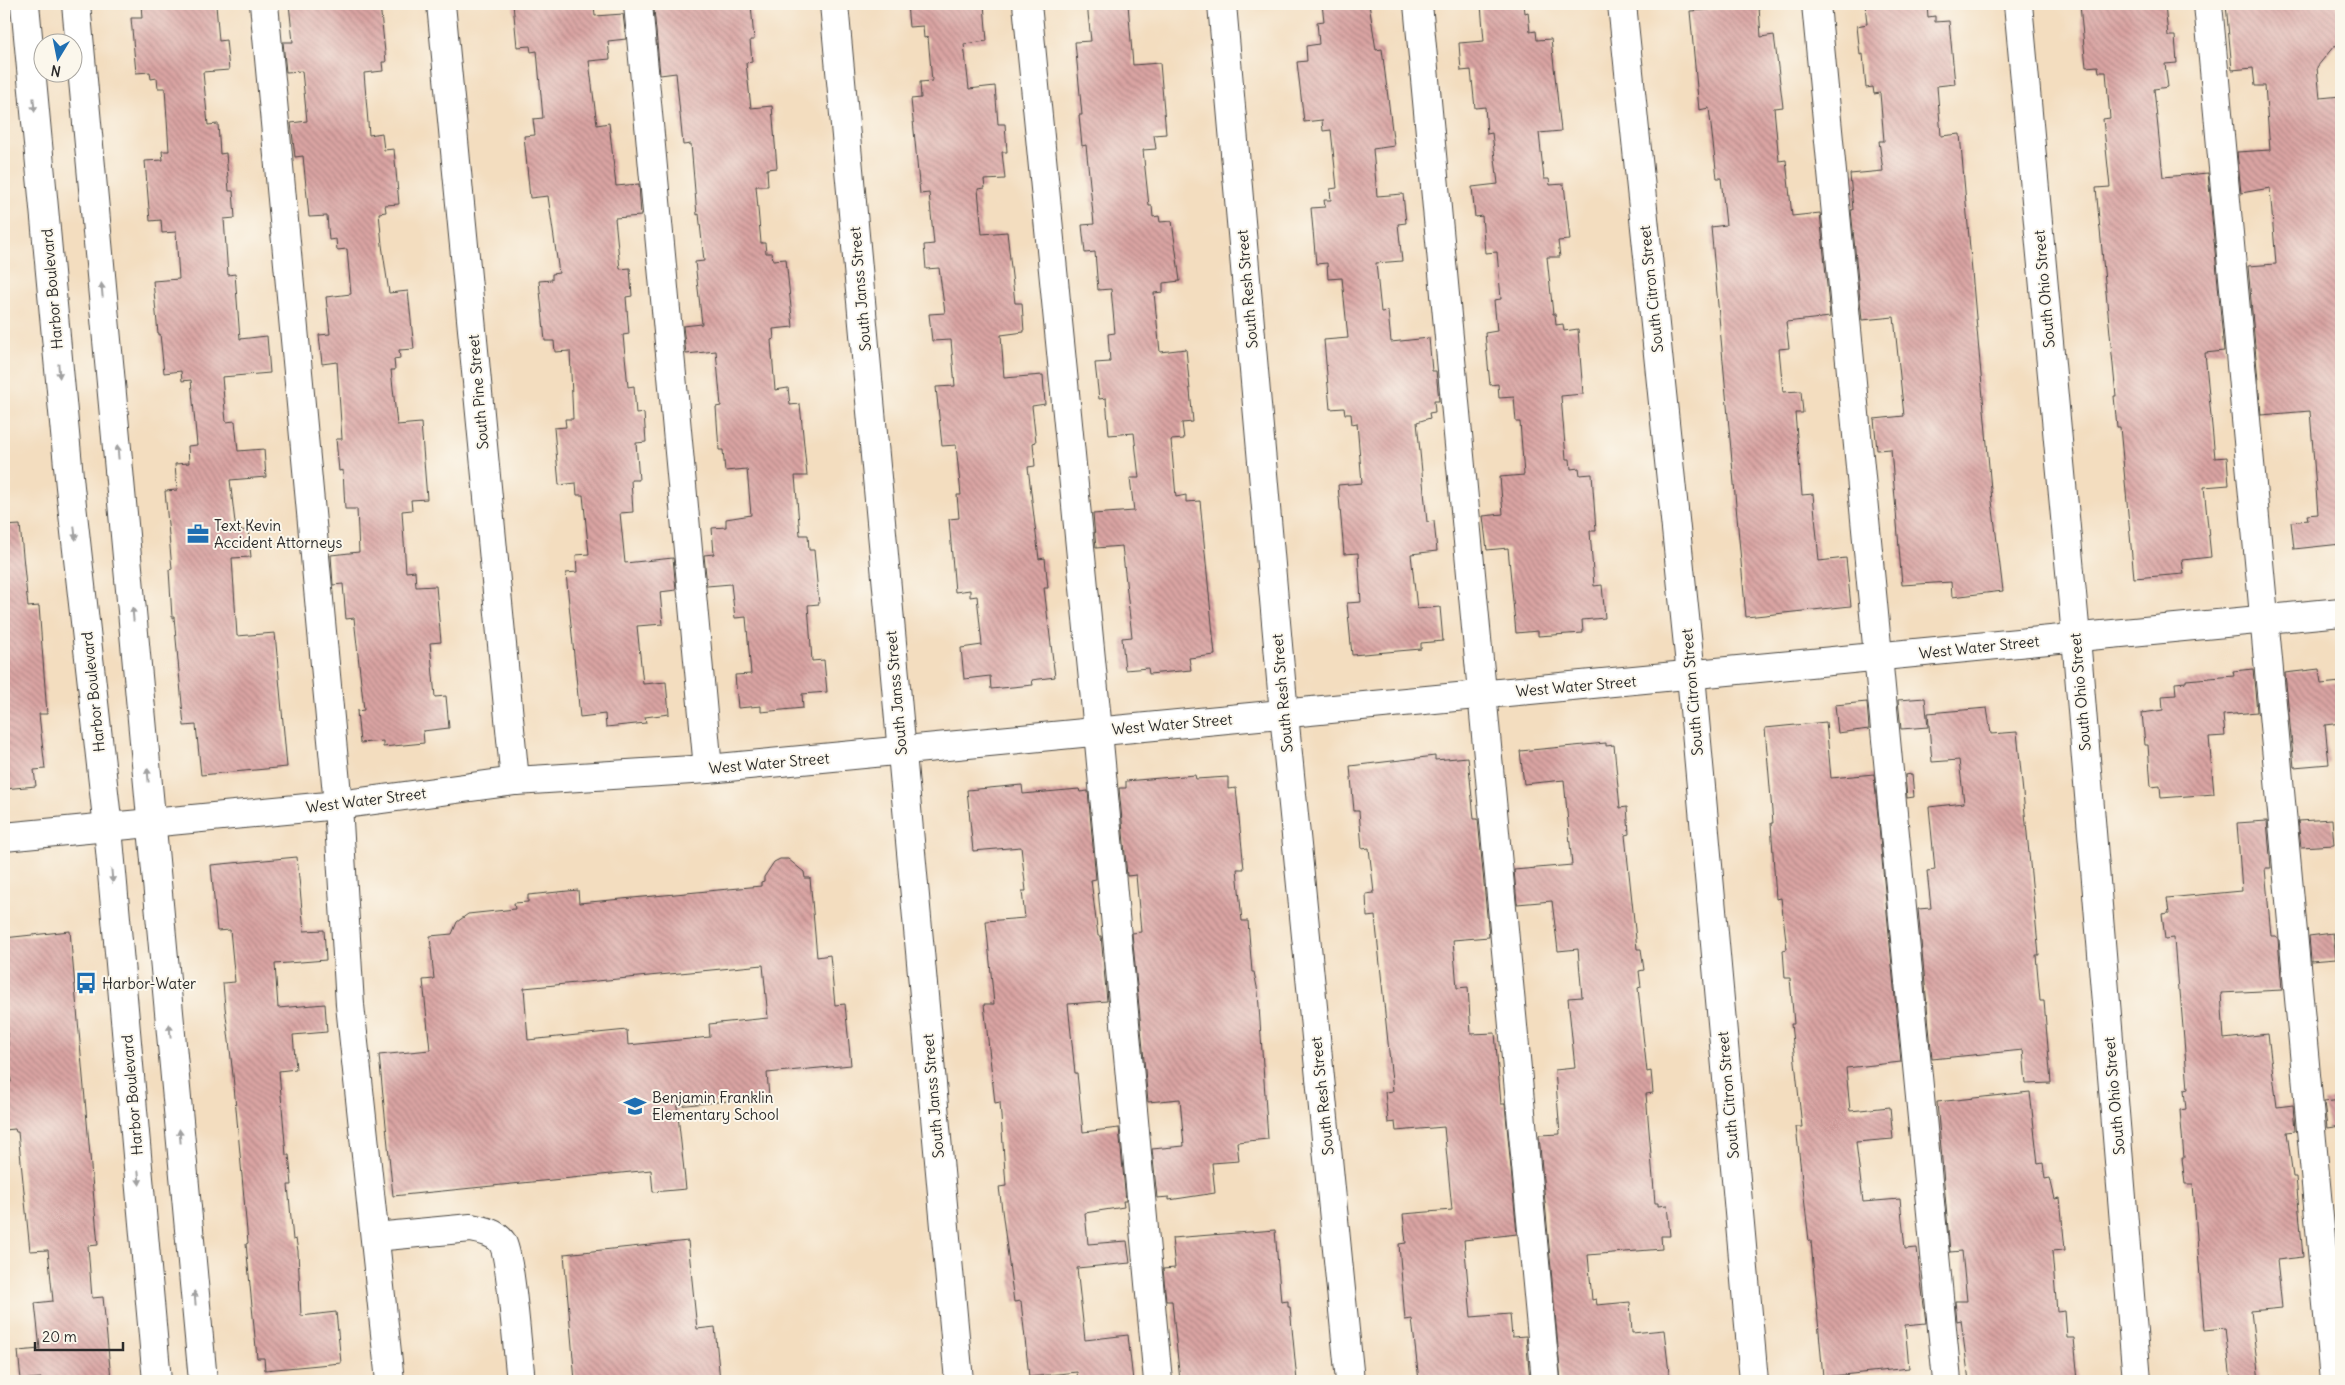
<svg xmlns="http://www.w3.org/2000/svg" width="2345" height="1385" viewBox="0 0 2345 1385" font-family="Delius,sans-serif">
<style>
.building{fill:url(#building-back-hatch);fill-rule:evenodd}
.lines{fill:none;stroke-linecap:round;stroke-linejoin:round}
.minor-casing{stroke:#494641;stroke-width:30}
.major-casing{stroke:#494641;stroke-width:30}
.minor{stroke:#fff;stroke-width:28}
.major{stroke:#fff;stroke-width:28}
.oneway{fill:#a0a0a0}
.labels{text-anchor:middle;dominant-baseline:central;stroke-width:4;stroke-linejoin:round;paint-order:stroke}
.street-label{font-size:15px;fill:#2b2b2b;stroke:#fbf7ec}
.poi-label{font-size:15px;fill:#2b2b2b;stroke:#fbf7ec;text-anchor:start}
</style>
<defs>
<pattern id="building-back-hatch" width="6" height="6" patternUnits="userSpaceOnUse" patternTransform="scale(1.25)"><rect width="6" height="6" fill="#daa4a3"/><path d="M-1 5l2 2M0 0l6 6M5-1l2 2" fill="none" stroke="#b18685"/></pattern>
</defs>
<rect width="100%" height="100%" fill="#fbf7ec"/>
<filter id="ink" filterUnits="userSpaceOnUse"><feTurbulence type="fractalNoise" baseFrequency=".02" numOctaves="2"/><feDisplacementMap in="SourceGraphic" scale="10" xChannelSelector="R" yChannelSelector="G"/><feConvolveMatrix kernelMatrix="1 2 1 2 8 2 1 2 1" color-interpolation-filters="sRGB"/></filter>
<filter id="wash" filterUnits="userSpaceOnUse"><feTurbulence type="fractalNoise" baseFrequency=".0096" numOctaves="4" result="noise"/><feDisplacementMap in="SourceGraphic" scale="20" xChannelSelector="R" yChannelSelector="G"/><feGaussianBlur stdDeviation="1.12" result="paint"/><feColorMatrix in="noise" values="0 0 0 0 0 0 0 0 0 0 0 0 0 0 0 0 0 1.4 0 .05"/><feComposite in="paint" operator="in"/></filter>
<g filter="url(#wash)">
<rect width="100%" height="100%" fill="#f3ddbf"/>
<g id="blocks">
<g class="building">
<path d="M141,4H189V7L216,5L219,41L226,40L229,70L203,72L208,125L218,124L220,154L226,153L229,191H233L235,218L224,219L228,275L235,274L240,339L267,336L270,373L222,377L226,422L235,421L238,451L264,449L266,477L230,480L236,531L248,530L251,557L232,558L237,636L275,633L287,767L201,775L196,725L184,726L174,617H172L169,570L172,569L165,491L177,490L175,464L189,463L188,446L197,445L191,380L182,381L181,371L164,373L160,334H158L153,281L179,279L176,232L162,233L161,220L150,221L145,161L163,160L162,151H169L165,88H158L157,78L151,79L150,72L136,73L131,18H142Z"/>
<path d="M289,4H380L386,62H382L383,71L364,73L369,135L382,133L384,150L394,149L399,204L385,205L386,212L379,213L382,245L389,293L408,291L414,349L399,350L400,358L394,359L395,370H391L397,425L421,423L427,499L411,500L412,510L402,511L406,572L415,571L416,587L436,586L441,642L430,643L435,697L446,696L449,728L423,731L424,743L383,747V741L360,743L357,711L364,710L354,618L346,619L343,584L333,585L331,555L359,552L357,509H345L343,470L339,471L336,439H342L337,362L322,364L319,335L330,334L326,297L351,294L347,249L337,250L336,239L329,240L327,216L309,217L303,156L295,157L291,123L307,121L302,71L286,72L283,42H293Z"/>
<path d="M513,4H594L595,16L623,14L626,39L608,41L610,59L589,61L597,125L609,123L616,186L639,184L641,216L615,218L620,269L630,268L632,296L626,297L629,334L623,335L628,387L634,386L636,414L644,413L646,442L636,443L639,480H631L633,512L620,513L625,563L673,558L676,590L660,592L663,624L637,626L643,684L666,682L669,714L645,717L646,723L606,727L605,714L580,717L566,573L577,572L576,555L589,554L583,495H577L576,483L559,485L554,428L566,427L565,419H573L570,351L555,352L554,341H545L539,281L552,280V274L559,273L548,196L530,198L524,136L535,135L533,119L543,118L537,51L531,52L530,46L517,47Z"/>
<path d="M717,4H751L754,40H750L752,62L746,63L751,108L772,106L777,168L767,169L768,186H756L761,243H765L766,253H772L773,260L786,259L793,327L773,329L774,339L771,340L775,390L788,388L790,405L800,404L807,476H795L800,535H808L809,550H814L819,604L808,605L812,661L824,660L827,692L802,694L803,708L761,712V706L738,708L735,675L751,674L746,617L735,618L731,584L707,586L704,555L714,554L712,528L726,527V519L751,515L747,469L725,471L723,450H719L716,407L721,406L716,351L686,354L683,326L702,324L695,262L704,261L699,214L697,215L691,144L683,145L676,73L660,75L654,9Z"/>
<path d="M907,4H984L987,41L964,44L969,89L995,86L998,124H1005L1007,152H1002L1005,179L984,180L985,188L978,189L982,234L1007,232L1015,303H1022L1024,332L1001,335L1004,378L1043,375L1045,404L1032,406L1036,442L1033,443L1035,466L1028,467L1039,559L1045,558L1048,588H1044L1055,677L1032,680L1033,685L991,689L990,676L964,679L961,648L982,645L977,596L970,597V590L955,592L949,519L959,518L957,495H961L956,445L942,446L936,387L955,386L951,340L932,341L929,314L945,313L939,268L926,269L924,245L934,244L929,193L920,194L911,99L921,98L920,82L932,81L928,37L924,38L923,26L909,27Z"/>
<path d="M1087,4H1128L1133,65L1160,63L1166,134L1154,135L1156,149L1143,150L1149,206H1152L1153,217L1159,216L1160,222L1172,221L1180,281L1163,283V292L1154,293L1160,352L1186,349L1193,422L1182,423L1184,439L1171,440L1176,497L1186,495V502L1200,501L1215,655L1189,658L1191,670L1149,674L1148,668L1125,670L1122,638L1132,637L1122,546L1096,548L1093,514L1134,511L1130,478H1139L1134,433L1109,435L1106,398L1099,399L1095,363L1110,362L1108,334L1115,333L1111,289L1098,290L1095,252L1085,253L1082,225L1094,224L1086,145L1082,146L1079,115H1082L1075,42L1091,41Z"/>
<path d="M1322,4H1369L1376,50L1382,49L1394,146L1373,149L1377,196L1403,194L1406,223L1398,224L1402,261L1376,263L1381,312L1388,311L1391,342L1429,338L1432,371H1436L1439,401H1434L1435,412L1429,413L1430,418L1417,422L1427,522L1434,521L1437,551L1411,554L1417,609L1440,607L1443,641L1421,643V649L1352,655L1347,603L1361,602L1358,553L1344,554L1338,485L1362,483L1357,423L1352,424L1351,414H1345L1344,408L1330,409L1324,340L1348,338L1342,278L1328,279L1327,263L1316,264L1311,208L1325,207L1324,200H1331L1330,189L1337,188L1331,130L1323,131L1322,120L1304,122L1297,62L1307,61L1306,46L1319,44L1317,22L1324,21Z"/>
<path d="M1499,4H1524L1525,13L1528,12L1530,32L1536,31L1537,40L1551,39L1561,131L1539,133L1544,179H1549L1550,185L1564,184L1570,240L1558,241L1560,257H1547L1553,314H1555L1556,325L1563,324L1564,331L1578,329L1583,394L1561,396L1566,459H1570L1571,469L1579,468L1580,475L1592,474L1596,531H1590L1594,586L1602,585L1605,618L1582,620L1583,633L1538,636V631L1516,633L1508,548L1487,550L1483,516L1503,514L1500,477L1524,475L1520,422H1516L1514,397L1499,398L1498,384L1490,385L1485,333L1497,331L1494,300L1501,299L1497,252L1485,253L1482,216L1475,217L1472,187L1498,184L1492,133L1487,134L1485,107L1475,108L1471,70L1461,71L1459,43L1484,41L1481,5Z"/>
<path d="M1865,4H1927L1928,17L1935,16V22L1949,21L1955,84L1937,86L1941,136L1960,134L1992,501L2003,591L1952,597L1951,582L1902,585L1891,449L1877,450L1874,419L1904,416L1894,317L1862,320L1851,210H1853L1850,174L1883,171L1879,141H1884L1880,93L1874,94L1873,87L1866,88L1863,54L1860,55L1857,26L1867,24Z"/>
<path d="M2165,4L2168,36H2175L2177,63L2165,64L2168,87L2154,89L2163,177L2208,173L2224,351L2205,353L2215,458L2227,457L2229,485L2204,487L2211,557L2182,560L2184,574L2134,578L2120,427H2117L2114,396H2116L2096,188L2110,187L2103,119L2110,118L2106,72H2099L2098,66L2086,67L2080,5Z"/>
<path d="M2226,4H2337L2341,45L2334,46L2317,67L2320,98L2341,96V544L2294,549L2291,522L2308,520L2307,515L2318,514L2310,411L2261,415L2248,266L2276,264L2270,188L2241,193L2237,152L2270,150L2265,86H2255L2253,68L2232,70Z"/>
<path d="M1745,7H1759L1761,37L1774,35L1783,107L1774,108L1779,161L1786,160L1792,216L1820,213L1830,317L1786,322L1789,348L1779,349L1783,392L1801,391L1803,413H1795L1802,495L1813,494L1819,561L1846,558L1851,606L1746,617L1711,227L1726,225L1721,178H1717L1709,108L1699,110L1690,11Z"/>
<path d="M20,525L28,607L39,606L47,714H39L45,769L34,770L36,786L4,789V526Z"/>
<path d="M2253,669L2257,712L2223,715L2225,736L2209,737L2214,794L2161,798L2160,786L2151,787L2148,745H2145L2142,713L2163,710L2162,696L2176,695L2175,683L2186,682V680L2234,676L2233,671Z"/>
<path d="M2319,669L2321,684L2341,682V723L2325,725L2329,764L2294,767L2285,673Z"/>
<path d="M1925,698L1928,727L1901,729L1898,700Z"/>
<path d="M1867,702L1869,729L1838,733L1835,705Z"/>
<path d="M1987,708L1991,734L2017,732L2039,955H2036L2040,1001H2044L2051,1083L2026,1084L2023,1050L1932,1059L1918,909L1931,908L1927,871L1935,870L1929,807L1964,803L1959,760L1932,762L1928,713Z"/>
<path d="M1826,722L1831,778L1874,774L1901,1062L1846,1068L1850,1111L1890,1107L1893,1139L1856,1142L1863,1202L1900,1199L1905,1249L1917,1248L1926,1323L1905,1325L1909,1368L1823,1377L1811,1241H1809L1796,1127H1802L1791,1024H1794L1790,978H1785L1783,950L1787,949L1781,898L1776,899L1771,823H1773L1765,728Z"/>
<path d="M1606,743V746L1614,745L1620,808L1627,807L1629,834L1625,835L1637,949H1641L1644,970L1639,971L1641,987L1638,988L1647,1072L1651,1071L1653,1093L1646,1094L1655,1203H1658V1206L1667,1205L1670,1236H1661L1662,1249L1588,1255L1592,1300L1596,1299L1597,1305L1630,1302L1632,1333L1664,1330L1670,1381H1561L1539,1135L1560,1134L1555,1070L1575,1068L1568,998L1582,997L1578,949L1558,951L1552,901L1517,904L1514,870L1572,865L1564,780L1524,784L1520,751Z"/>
<path d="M1435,756V760L1468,757L1474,819H1478L1489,937L1453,940L1457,988L1468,987L1471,1034L1495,1033L1501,1104H1505L1517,1234L1464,1240L1471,1317L1510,1314L1512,1337L1526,1336L1530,1381H1419L1412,1319L1405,1320L1399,1244L1406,1243L1403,1214L1452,1210L1444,1127L1396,1131L1395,1122L1388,1123L1385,1092L1393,1091L1375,916L1367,917L1366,894L1374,893L1369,848L1362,849L1359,811H1354L1350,766Z"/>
<path d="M1912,774L1914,797L1907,798L1905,775Z"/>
<path d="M1195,775L1196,779L1228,777V789L1236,788L1244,869H1237L1242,921H1248L1252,972H1254L1258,992L1268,1139L1237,1142L1239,1161L1212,1163L1215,1193L1169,1200V1197L1157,1198L1152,1149L1184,1146L1180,1099L1148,1102L1132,933L1141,932L1136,875L1127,876L1119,788H1126V781Z"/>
<path d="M1022,785L1023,794L1079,789L1080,792L1088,791L1096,879L1091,880L1098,936H1101L1107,1001L1068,1004L1075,1073H1077L1083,1132L1119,1128L1126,1201H1123L1124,1207L1085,1213L1088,1244L1127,1241L1130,1263L1077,1268L1085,1340L1128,1335L1133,1381H1078L1077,1372L1029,1377L1021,1301L1014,1302L999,1187L1006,1186L1000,1102L995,1103L984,1004H994L986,921L1025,918L1022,891H1026L1021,847L973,851L967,790Z"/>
<path d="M2332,819L2334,845L2301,847L2298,821Z"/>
<path d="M2267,821L2271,868H2265L2271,936H2276L2278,939L2282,990L2221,993L2224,1039L2268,1034L2277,1107L2293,1105L2295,1131L2287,1132L2293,1177H2296L2303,1257L2277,1260L2282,1308L2251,1311L2259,1381H2231L2225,1328L2204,1330L2193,1184H2185L2182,1158H2184L2180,1110L2186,1109L2184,1090L2188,1089L2180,991H2178L2174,938L2165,939L2162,914L2169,913L2167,898L2242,891L2237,823Z"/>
<path d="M297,857L304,931L324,930L326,960L275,964L278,1008L325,1004L327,1032L293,1035L296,1069L279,1071L286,1155H289L292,1185H288L293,1240L296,1239L298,1251L301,1316L336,1312L341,1363L265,1370L264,1358H257L246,1244L248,1243L233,1075L225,1007L223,983L235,982L230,930L217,931L211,865Z"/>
<path d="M780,859H788L804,872L805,878H810L817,957L830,955L835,1005L845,1004L851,1065L767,1073L769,1097L677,1106L686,1189L653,1192L651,1170L393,1196L379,1055L430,1050L423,980L434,979L430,936L452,934L457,922L468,914L515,909L514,903L528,902V895L578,890L579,903L761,886V882L764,881V877L774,862ZM763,965L768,1018L709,1024L710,1037L628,1045L627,1030L528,1040L524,988Z"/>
<path d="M70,931L98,1245L88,1246L92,1298L103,1297L111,1378L100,1379V1381H42L41,1378L21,1380L18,1351L40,1349L35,1303L53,1301L48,1250L30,1251L18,1132H16L15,1129L4,1130V1083L11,1082L4,994V938Z"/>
<path d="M2333,933L2336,959L2311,961L2309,936Z"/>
<path d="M2030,1092L2038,1164L2043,1163L2045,1179L2050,1178L2055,1199L2060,1198L2065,1250L2052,1251L2057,1312L2065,1311L2067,1338H2074L2078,1381H1969L1961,1320L1957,1321L1955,1301H1967L1962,1251L1950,1252L1937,1102Z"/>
<path d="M2341,1100V1126L2327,1128L2324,1102Z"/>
<path d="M1275,1230L1281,1302L1288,1301V1307H1290L1297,1381H1180L1172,1301H1166L1163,1269L1175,1268L1172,1238Z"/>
<path d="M688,1241L697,1329L715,1327L720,1381H575L564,1254Z"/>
</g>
</g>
</g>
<g filter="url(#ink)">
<use href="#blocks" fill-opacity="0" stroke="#494641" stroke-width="1"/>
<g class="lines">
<g class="minor-casing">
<g id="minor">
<path d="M264,4L338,805L350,1005L390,1381"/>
<path d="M441,4L515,781"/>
<path d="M638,4L708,769"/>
<path d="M834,4L959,1381"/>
<path d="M1027,4L1098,731L1158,1381"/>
<path d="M1222,4L1284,714L1350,1381"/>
<path d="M1418,4L1546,1381"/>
<path d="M1622,4L1691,675L1754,1381"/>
<path d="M1816,4L1947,1381"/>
<path d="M2018,4L2076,637L2137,1381"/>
<path d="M2208,4L2334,1381"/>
<path d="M4,837L338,805L515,781L708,769L2341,612"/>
<path d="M375,1237L471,1228C482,1230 495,1232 502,1242C511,1255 518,1358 521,1381"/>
</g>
</g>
<g class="major-casing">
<g id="major">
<path d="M25,4L70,487L108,828L157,1381"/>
<path d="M76,4L203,1381"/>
</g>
</g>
<use href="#minor" class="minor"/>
<use href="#major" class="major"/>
</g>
<defs><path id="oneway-solid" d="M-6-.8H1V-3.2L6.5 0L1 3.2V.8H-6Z" transform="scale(1.25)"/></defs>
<g class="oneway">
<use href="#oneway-solid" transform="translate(34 105) rotate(85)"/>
<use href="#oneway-solid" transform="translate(102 290) rotate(-95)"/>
<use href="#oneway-solid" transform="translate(59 371) rotate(85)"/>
<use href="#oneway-solid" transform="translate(118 452) rotate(-95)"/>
<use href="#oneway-solid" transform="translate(75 533) rotate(84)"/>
<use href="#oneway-solid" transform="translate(133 614) rotate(-95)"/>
<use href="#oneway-solid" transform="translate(148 775) rotate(-95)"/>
<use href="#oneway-solid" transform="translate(112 876) rotate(85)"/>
<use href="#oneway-solid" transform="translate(170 1031) rotate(-95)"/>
<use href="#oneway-solid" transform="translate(180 1136) rotate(-95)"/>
<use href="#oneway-solid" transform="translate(139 1178) rotate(85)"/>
<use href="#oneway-solid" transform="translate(195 1298) rotate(-95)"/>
</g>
</g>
<defs>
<g id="office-bare" transform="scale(1.725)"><path d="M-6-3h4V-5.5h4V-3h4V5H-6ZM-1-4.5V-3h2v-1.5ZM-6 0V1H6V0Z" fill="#1f6fb2" stroke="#fbf7ec" stroke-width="2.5" paint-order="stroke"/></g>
<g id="bus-bare" transform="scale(1.725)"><path d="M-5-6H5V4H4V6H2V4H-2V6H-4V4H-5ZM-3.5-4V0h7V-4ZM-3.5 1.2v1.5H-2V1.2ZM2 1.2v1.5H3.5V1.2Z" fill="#1f6fb2" stroke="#fbf7ec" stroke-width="2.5" paint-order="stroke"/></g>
<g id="school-bare" transform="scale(1.725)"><path d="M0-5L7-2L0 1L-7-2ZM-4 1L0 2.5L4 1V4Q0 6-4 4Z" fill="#1f6fb2" stroke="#fbf7ec" stroke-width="2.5" paint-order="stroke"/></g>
</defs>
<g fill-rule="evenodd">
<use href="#office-bare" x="198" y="534"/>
<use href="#bus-bare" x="86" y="983"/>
<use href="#school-bare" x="635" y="1106"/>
</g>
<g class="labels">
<g class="street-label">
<text transform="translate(52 289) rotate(-95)">Harbor Boulevard</text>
<text transform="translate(860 289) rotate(-95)">South Janss Street</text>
<text transform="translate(1247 289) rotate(-95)">South Resh Street</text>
<text transform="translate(1651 289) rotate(-96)">South Citron Street</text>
<text transform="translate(2044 289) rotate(-95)">South Ohio Street</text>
<text transform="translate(478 392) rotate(-95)">South Pine Street</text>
<text transform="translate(1979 647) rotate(-6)">West Water Street</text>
<text transform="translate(1576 686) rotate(-5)">West Water Street</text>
<text transform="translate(93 692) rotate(-96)">Harbor Boulevard</text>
<text transform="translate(1692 692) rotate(-95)">South Citron Street</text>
<text transform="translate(2080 692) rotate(-95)">South Ohio Street</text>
<text transform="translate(896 693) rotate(-95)">South Janss Street</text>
<text transform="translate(1282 693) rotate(-95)">South Resh Street</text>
<text transform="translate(1172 724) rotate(-5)">West Water Street</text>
<text transform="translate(769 763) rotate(-5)">West Water Street</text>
<text transform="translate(366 800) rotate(-7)">West Water Street</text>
<text transform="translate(132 1095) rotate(-95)">Harbor Boulevard</text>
<text transform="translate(1728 1095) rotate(-95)">South Citron Street</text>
<text transform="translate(933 1096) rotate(-95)">South Janss Street</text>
<text transform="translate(1322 1096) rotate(-96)">South Resh Street</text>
<text transform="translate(2114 1096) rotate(-95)">South Ohio Street</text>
</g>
<g class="poi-label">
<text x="214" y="525">Text Kevin<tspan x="214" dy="17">Accident Attorneys</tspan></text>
<text x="102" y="983">Harbor-Water</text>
<text x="652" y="1097">Benjamin Franklin<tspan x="652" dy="17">Elementary School</tspan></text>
</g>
</g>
<rect width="2345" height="1385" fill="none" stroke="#fbf7ec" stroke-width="20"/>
<g transform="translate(58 58) rotate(190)"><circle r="24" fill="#fbf7ec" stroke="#a8a59f"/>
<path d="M0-4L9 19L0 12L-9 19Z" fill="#1f6fb2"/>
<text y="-8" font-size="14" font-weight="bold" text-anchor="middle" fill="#2b2b2b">N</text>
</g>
<path d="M35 1342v8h88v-8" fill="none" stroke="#2b2b2b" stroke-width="2.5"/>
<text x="42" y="1342" font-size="15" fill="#2b2b2b" stroke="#fbf7ec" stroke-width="4" paint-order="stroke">20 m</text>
</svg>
